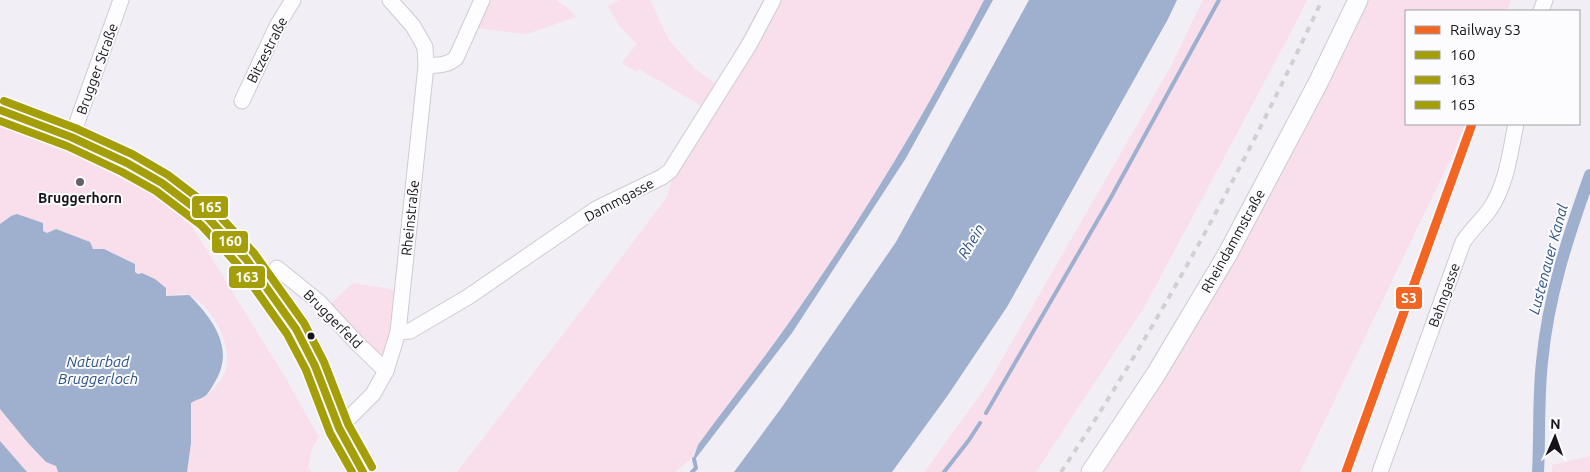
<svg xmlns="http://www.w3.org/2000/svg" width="1590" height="472" viewBox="0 0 1590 472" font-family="Ubuntu,sans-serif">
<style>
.green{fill:#f8dfeb}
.water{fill:#9eb0cd}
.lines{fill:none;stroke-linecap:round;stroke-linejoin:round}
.stream{stroke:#9eb0cd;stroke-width:4}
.canal{stroke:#9eb0cd;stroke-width:12}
.minor-casing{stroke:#cecbd1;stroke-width:17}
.major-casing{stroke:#cecbd1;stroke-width:21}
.minor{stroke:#fdfcfe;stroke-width:15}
.major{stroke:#fdfcfe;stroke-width:19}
.rail{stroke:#d1cfd2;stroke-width:4;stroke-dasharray:6 6;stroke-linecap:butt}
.bus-1-casing{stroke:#fcfbfe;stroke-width:11}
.bus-2-casing{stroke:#fcfbfe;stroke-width:11}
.bus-3-casing{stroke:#fcfbfe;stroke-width:11}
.bus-1{stroke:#a49e09;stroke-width:8}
.bus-2{stroke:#a49e09;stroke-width:8}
.bus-3{stroke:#a49e09;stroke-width:8}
.rail-1-casing{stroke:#fcfbfe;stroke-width:12}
.rail-1{stroke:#f26522;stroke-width:9}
.poi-dot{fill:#636066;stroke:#fcfbfe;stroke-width:2}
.bus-dot{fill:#161419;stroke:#fcfbfe;stroke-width:2}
.labels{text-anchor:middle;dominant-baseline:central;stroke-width:4;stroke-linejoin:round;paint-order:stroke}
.street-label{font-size:14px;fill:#161419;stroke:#fcfbfe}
.poi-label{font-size:14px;font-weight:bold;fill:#161419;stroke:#fcfbfe}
.water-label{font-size:15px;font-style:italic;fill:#2c5284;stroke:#fcfbfe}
.line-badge{stroke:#fcfbfe;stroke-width:2}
.badge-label{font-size:14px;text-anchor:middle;font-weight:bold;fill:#fff}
</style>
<rect width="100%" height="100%" fill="#f2eef6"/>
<g class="green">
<path d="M486,0H556L569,9L576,17L527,34L473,28Z"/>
<path d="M619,0H650L669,40L694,68L717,85L763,0H984C927,112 861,221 788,324C759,365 727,405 698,445L692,458L675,472H457L571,324L667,197L673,174L705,108L639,69L637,72L623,64V61L637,44L618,24L608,6Z"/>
<path d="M1203,0H1307L1299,17L1145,306L1036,472H924L986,387L1171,66Z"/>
<path d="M1364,0H1511L1507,11H1406V124H1465L1455,150L1300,472H1095L1178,349L1275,188Z"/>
<path d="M0,122L59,140L177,202L285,377L319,437L312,448L308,468L311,472H187L191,443V403C196,400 201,398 205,396C213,391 222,380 225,372C234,347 213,306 189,295C182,292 173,297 166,296L167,291C159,283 149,273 137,273L135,272V264L104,249L93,250L56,229L47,233L11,216L0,224Z"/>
<path d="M353,283L397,290L392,328L384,355L378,356L328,306Z"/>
<path d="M0,409L28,443L46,462L56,466L58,472H0Z"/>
<path d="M1590,456V472H1552V465Z"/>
</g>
<g class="water">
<path d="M984,0H993L906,158L792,333L696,458L693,459L698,445C727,405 759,365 788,324C861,221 927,112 984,0Z"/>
<path d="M1029,0H1177L1168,19L1007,307L948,395L892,472H734L782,407L896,242Z"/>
<path d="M17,214L43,223V231L47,233L56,229L90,242L93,249H104L135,264V272L138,274L142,273L155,279L166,288V296L189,295C211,317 235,347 216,380C213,385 209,393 205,396C201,399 195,400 191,403V443L187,472H58L56,466L46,462L28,443L0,409V224L11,216Z"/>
<path d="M0,441L27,472H0Z"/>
</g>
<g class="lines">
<g class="stream">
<path d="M986,413L1110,199L1219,0"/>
<path d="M692,472L696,468L694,459"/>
<path d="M944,472L969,440L980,423"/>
</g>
<path class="canal" d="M1538,472C1540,435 1538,398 1542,362C1548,297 1568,236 1590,175"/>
<g class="minor-casing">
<g id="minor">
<path d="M1541,11L1545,0"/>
<path d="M426,66C437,65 447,66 456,58L482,0"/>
<path d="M242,101L277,26L293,0"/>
<path d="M71,137L75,128L121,0"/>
<path d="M277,268L319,302L356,342L386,371"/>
<path d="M398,332L410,331L468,297L596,209L662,177L670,171L749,45L773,0"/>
<path d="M339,428L373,394L386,371L398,332L426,66L425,47L413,26L390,0"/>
<path d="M1380,472L1463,242C1471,230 1482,220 1490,209C1507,184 1510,152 1516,124"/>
</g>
</g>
<g class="major-casing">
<g id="major">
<path d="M0,110L71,137L127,163L162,183L208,218L246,259L296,329L315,366L339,428L363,472"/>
<path d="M1091,472L1156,374L1227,255L1318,83L1358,0"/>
</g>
</g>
<use href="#minor" class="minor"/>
<use href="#major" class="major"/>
<path class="rail" d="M1061,472C1161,322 1246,163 1322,0"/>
<g class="bus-1-casing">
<path id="bus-1" d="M0,110L71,137L127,163L162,183L208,218L246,259L296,329L315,366L339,428L363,472"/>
</g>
<g class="bus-2-casing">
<path id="bus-2" d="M0,121L67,146L122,172L156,191L201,225L238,265L287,334L306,370L330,433L352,472"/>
</g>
<g class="bus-3-casing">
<path id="bus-3" d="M4,101L75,128L132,154L168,175L215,211L254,253L304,323L324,362L348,424L372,467"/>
</g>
<use href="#bus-1" class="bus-1"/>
<use href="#bus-2" class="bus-2"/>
<use href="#bus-3" class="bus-3"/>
<g class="rail-1-casing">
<path id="rail-1" d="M1346,472L1472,124"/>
</g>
<use href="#rail-1" class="rail-1"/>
</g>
<circle class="poi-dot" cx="80" cy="182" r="5"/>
<circle class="bus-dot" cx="311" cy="336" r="4.5"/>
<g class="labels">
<g class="street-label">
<text transform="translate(267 50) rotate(-63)">Bitzestraße</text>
<text transform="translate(97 69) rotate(-70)">Brugger Straße</text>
<text transform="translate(619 200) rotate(-28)">Dammgasse</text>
<text transform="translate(410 218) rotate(-84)">Rheinstraße</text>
<text transform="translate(1233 241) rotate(-61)">Rheindammstraße</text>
<text transform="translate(1444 295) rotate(-70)">Bahngasse</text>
<text transform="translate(333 319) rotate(45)">Bruggerfeld</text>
</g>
<g class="poi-label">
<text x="80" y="198">Bruggerhorn</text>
</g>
<g class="water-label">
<text transform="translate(971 241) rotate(-59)">Rhein</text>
<text transform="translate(1548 259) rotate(-75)">Lustenauer Kanal</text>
<text x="98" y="361">Naturbad<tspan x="98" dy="17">Bruggerloch</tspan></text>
</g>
</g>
<g class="line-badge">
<rect x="191" y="195" width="38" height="24" rx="5" fill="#a49e09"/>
<rect x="211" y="230" width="38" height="24" rx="5" fill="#a49e09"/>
<rect x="228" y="265" width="38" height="24" rx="5" fill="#a49e09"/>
<rect x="1395" y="286" width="28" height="24" rx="5" fill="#f26522"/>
</g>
<g class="badge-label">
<text x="210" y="212">165</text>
<text x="230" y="246">160</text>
<text x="247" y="282">163</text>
<text x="1409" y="303">S3</text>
</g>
<rect x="1405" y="10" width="175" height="115" fill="#fcfbfe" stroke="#a09fa2"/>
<rect x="1415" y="26" width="25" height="8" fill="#f26522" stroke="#a09fa2"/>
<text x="1450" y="35" font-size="15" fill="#161419">Railway S3</text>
<rect x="1415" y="51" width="25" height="8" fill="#a49e09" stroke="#a09fa2"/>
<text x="1450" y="60" font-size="15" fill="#161419">160</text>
<rect x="1415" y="76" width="25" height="8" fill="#a49e09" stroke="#a09fa2"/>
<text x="1450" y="85" font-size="15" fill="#161419">163</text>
<rect x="1415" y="101" width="25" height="8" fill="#a49e09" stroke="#a09fa2"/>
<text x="1450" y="110" font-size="15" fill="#161419">165</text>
<g transform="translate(1555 437) rotate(2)" stroke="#fcfbfe" stroke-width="4" paint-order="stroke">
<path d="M0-4L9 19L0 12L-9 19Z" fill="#161419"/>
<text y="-8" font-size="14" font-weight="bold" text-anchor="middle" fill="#161419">N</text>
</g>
</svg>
